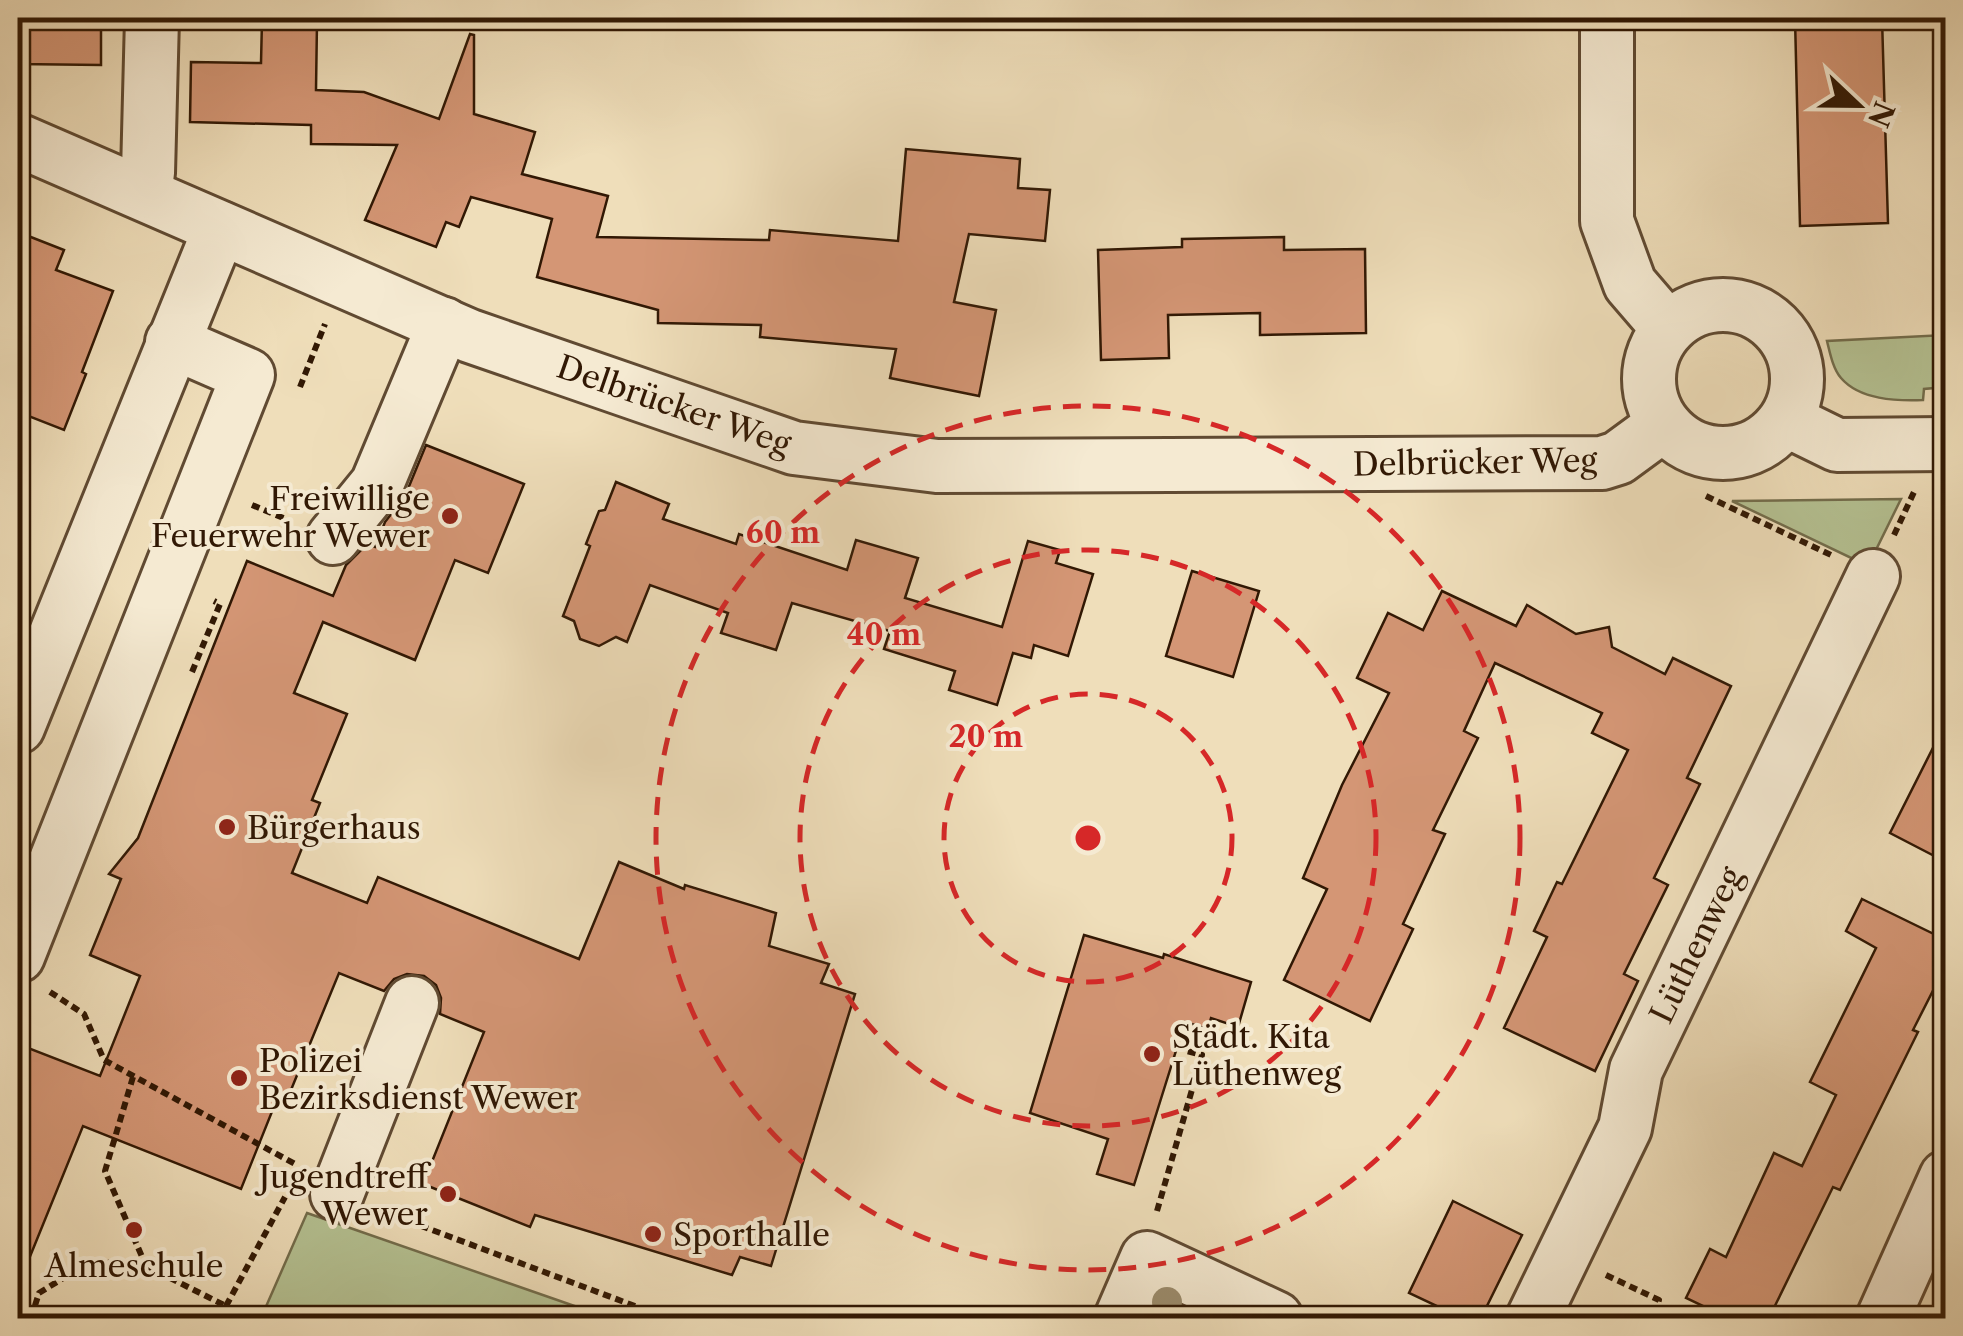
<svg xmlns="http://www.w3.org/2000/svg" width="1963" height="1336" viewBox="0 0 1963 1336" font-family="'Libre Caslon Text',serif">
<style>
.green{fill:#b5c293;stroke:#736d4c;stroke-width:2.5}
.building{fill:#d49675;stroke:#311804;stroke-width:2.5}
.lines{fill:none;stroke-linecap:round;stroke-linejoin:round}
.minor-casing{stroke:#604a32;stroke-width:58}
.path{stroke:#311804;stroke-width:6;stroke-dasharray:8 5;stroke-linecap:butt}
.minor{stroke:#f5ead2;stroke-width:52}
.tree{fill:#9c8d6e}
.ring{fill:none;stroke:#d62828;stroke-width:5;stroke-dasharray:18 12}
.poi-dot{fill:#8f2418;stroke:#f5ead2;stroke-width:4}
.labels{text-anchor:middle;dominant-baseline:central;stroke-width:8;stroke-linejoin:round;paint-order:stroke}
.street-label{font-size:32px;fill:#311804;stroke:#f5ead2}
.poi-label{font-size:32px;fill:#311804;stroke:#f5ead2;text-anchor:start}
.centre{fill:#d62828;stroke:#f5ead2;stroke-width:5}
.ring-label{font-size:30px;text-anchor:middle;font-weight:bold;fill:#d62828;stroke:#f5ead2;stroke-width:8;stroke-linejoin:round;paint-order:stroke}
</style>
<rect width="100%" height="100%" fill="#efdeba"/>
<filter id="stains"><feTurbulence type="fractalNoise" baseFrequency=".002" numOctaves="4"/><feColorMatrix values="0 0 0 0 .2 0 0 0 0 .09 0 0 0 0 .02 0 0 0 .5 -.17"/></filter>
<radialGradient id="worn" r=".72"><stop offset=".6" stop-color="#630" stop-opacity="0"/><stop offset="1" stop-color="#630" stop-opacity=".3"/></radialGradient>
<g class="green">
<path d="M1945,335V387L1924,389L1923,400C1896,401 1860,400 1841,378C1833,369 1830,353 1827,341Z"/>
<path d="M1901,499L1868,566L1732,501Z"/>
<path d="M307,1213L609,1318H261Z"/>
</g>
<g class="building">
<path d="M18,18H101V65L18,64Z"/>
<path d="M1795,18H1882L1888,223L1800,226Z"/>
<path d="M262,20L317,22L316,90L364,92L439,119L470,34L474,35V114L535,132L522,174L608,196L597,237L769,240L770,230L898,241L906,149L1020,159L1018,188L1050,190L1045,241L969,234L954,302L996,310L979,396L890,378L896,349L760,337L761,325L658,323V310L537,277L552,219L471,197L459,227L446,222L436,247L365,220L397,145L311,144V125L190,122L191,62L261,63Z"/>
<path d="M18,232L64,250L56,270L113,291L82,372L86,374L64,430L18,412Z"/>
<path d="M1284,237V250L1365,249L1366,333L1260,335V313L1168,315L1169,358L1101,360L1098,250L1182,247V239Z"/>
<path d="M426,445L524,484L488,573L455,560L415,660L323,622L294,693L347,714L312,800L320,803L292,873L367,903L378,877L579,959L619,862L684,889L685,885L776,913L769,946L829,964L821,983L855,994L771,1266L740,1257L732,1275L535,1215L530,1227L423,1184L484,1032L440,1014L441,998L436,985L424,976L407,974L394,979L384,991L339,973L284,1107L275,1104L241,1189L83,1126L18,1286V1044L100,1076L140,976L90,955L121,879L109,874L138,838L247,561L333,596L346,565L367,544L375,547L385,522L405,496Z"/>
<path d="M616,482L669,504L663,519L736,544L739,534L847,570L856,540L918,558L905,598L1002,627L1028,541L1060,550L1056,563L1093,574L1068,656L1034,645L1031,658L1013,653L997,705L949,690L955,671L884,649L890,631L792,603L776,650L721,633L728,613L650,585L627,642L616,637L599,646L580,639L574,621L563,616L590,546L586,544L599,511L605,510Z"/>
<path d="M1192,571L1259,591L1233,677L1166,656Z"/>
<path d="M1442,591L1516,626L1527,605L1576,634L1609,627L1612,647L1665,674L1673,658L1731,686L1687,778L1700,784L1654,878L1668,885L1624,974L1638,981L1595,1071L1504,1028L1547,937L1534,931L1557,882L1562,884L1628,750L1592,733L1602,713L1495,663L1464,731L1478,738L1433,830L1445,834L1403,924L1413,929L1370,1021L1284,980L1327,889L1303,878L1342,785L1389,693L1357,678L1388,613L1423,630Z"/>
<path d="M1946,722V862L1890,833Z"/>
<path d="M1862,899L1946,940V965L1913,1030L1918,1032L1840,1190L1833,1187L1769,1318H1728L1686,1298L1710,1249L1726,1257L1774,1153L1802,1166L1836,1095L1810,1082L1876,948L1846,931Z"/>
<path d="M1084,935L1163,958L1164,954L1251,982L1238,1027L1211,1018L1208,1029L1185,1022L1134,1185L1097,1174L1108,1139L1030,1113Z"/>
<path d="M1453,1201L1522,1235L1481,1318H1462L1409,1293Z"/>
</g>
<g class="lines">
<g class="minor-casing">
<g id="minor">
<path d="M1607,18V221L1630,284L1667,327"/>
<path d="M18,140L470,336L794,448L937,466L1602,463L1618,458L1663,425"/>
<path d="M140,192L148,173L152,18"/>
<circle cx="1723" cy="379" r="74"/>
<path d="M1786,420L1837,445L1946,444"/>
<path d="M333,538L377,484L444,324"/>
<path d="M18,727L220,228"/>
<path d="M18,956L248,375L172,342"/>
<path d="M337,1194L412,1003"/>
<path d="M1121,1318L1147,1258L1276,1318"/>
<path d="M1533,1318L1625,1128L1636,1070L1873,576"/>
<path d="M1883,1318L1946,1177"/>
</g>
</g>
<g class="path">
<path d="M300,387L325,324"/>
<path d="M1706,496L1831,555"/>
<path d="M252,505L288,520"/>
<path d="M1894,535L1914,492"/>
<path d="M192,672L220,604L214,601"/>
<path d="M50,992L84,1014L104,1060L295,1164"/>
<path d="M133,1077L105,1171L146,1266"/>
<path d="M1157,1211L1202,1055L1187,1051"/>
<path d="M384,1212L643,1309L677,1318"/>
<path d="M1606,1275L1659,1300L1656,1310L1673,1318"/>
<path d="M226,1306L285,1197"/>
<path d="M31,1318L39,1293L91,1261L146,1266L226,1306L224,1318"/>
</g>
<use href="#minor" class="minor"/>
</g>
<circle class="tree" cx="1167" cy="1302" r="15"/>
<g class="ring">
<circle cx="1088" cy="838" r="144"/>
<circle cx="1088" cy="838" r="288"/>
<circle cx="1088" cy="838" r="432"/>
</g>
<g class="poi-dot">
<circle cx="450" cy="516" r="10"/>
<circle cx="227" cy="827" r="10"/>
<circle cx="1152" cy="1054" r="10"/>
<circle cx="239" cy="1078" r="10"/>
<circle cx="448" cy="1194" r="10"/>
<circle cx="134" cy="1230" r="10"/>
<circle cx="653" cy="1234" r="10"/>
</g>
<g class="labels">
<g class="street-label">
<text transform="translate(674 405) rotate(19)">Delbrücker Weg</text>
<text transform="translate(1475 462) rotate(-1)">Delbrücker Weg</text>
<text transform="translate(1696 945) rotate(-64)">Lüthenweg</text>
</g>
<g class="poi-label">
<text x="430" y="498" text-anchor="end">Freiwillige<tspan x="430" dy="37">Feuerwehr Wewer</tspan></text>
<text x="247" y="827">Bürgerhaus</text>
<text x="1172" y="1036">Städt. Kita<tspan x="1172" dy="37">Lüthenweg</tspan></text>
<text x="259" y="1060">Polizei<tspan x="259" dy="37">Bezirksdienst Wewer</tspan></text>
<text x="428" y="1176" text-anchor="end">Jugendtreff<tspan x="428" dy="37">Wewer</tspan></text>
<text x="673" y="1234">Sporthalle</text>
<text x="134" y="1265" text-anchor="middle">Almeschule</text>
</g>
</g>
<circle cx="1088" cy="838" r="15" class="centre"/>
<g class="ring-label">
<text x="783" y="543">60 m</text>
<text x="884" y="645">40 m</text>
<text x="986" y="747">20 m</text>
</g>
<rect width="1963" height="1336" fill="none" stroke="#efdeba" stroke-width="60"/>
<rect x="20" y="20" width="1923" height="1296" fill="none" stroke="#311804" stroke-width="5"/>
<rect x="30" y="30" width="1903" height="1276" fill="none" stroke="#311804" stroke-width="2.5"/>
<g transform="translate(1858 105) rotate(112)" stroke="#f5ead2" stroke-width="8" paint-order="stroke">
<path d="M0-8L18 38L0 25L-18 38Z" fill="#311804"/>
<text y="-15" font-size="28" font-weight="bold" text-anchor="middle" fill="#311804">N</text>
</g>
<rect width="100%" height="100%" filter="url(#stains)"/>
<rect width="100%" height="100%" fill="url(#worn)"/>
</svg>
